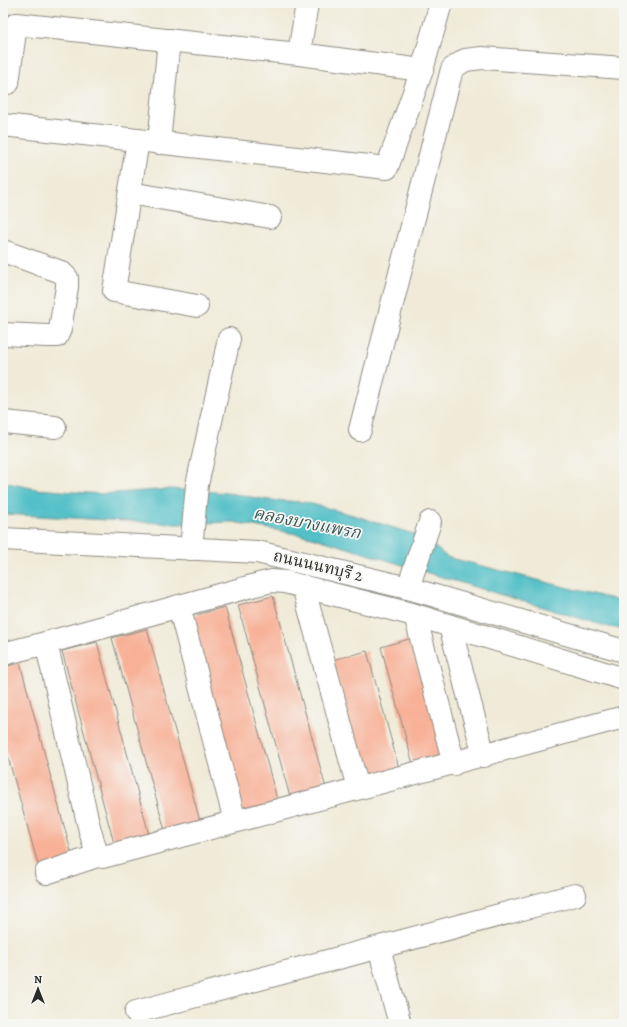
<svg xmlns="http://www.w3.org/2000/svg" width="627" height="1027" viewBox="0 0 627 1027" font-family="Alegreya,'Noto Serif Thai',serif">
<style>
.water{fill:#52c0c7;stroke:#3e7679}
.building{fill:#f8b096}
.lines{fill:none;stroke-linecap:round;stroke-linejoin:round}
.minor-casing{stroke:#8e8b82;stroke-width:24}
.minor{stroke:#fff;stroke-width:22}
.labels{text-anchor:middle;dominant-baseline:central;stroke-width:3.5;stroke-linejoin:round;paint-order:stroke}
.street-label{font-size:16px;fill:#2b2b2b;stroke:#f6f6f2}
.water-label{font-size:17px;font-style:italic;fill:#37585a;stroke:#f6f6f2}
</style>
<rect width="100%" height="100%" fill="#f6f6f2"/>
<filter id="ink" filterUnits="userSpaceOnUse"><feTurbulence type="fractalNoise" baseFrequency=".025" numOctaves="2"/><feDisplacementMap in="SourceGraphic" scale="8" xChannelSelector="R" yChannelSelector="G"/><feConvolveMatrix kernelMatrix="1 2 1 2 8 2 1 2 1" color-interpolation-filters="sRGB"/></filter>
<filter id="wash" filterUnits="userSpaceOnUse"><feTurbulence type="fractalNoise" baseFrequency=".012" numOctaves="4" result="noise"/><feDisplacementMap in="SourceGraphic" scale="16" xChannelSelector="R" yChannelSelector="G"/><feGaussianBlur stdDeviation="0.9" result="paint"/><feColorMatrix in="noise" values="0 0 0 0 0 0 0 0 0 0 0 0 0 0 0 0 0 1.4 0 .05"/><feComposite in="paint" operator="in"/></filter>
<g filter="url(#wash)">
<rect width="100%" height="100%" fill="#f0ebd8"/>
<path class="water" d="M3,482L36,489L101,494L171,489L228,493L268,500L304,502L353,515L423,537L447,557L624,602V629L609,627L448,579L312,537L233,522L177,524L3,514Z"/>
<g id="blocks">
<g class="building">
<path d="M273,596L327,792L291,801L238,605Z"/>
<path d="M225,607L278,803L243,813L190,617Z"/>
<path d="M147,629L201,825L166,834L112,638Z"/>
<path d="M416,637L449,758L414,768L381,647Z"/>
<path d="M97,642L150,838L115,847L62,651Z"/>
<path d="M367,651L400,772L365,781L332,660Z"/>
<path d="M20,663L73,859L39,868L3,739V667Z"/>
</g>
</g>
</g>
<g filter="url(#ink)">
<use href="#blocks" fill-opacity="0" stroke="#8e8b82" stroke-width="1"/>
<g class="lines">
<g class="minor-casing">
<g id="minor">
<path d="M299,54L307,3"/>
<path d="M8,83L16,24L299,54L422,70"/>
<path d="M3,125L387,168L422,70L441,3"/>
<path d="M138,140L114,291L197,306"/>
<path d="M159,143L169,40"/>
<path d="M130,193L270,217"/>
<path d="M3,251L61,272L67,278V287L60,329L57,336H47L3,334"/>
<path d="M3,422L55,427"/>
<path d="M360,430L452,69L465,60L482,58L624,68"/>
<path d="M3,539L257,552L408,588L624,651"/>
<path d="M191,549L197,485L229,339"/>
<path d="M303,586L358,788"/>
<path d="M408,588L430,522"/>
<path d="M179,606L235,821"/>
<path d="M415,615L454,764"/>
<path d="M450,626L484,756"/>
<path d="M46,643L90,831L96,851L100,855"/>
<path d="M3,654L46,643L259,584L272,581L285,582L415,615L624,679"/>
<path d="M46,873L100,855L103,857C277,810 451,765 624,717"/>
<path d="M379,948L400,1024"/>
<path d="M136,1012L575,895"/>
</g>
</g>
<use href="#minor" class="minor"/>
</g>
</g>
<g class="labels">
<g class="street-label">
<text transform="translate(318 566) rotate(13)">ถนนนนทบุรี 2</text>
</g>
<g class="water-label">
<text transform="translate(307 523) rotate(11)">คลองบางแพรก</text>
</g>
</g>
<rect width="627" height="1027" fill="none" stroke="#f6f6f2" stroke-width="16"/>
<g transform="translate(38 989)" stroke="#f6f6f2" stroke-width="3" paint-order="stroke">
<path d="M0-3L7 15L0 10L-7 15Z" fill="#2b2b2b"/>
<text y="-6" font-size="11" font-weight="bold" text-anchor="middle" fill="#2b2b2b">N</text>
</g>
</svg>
